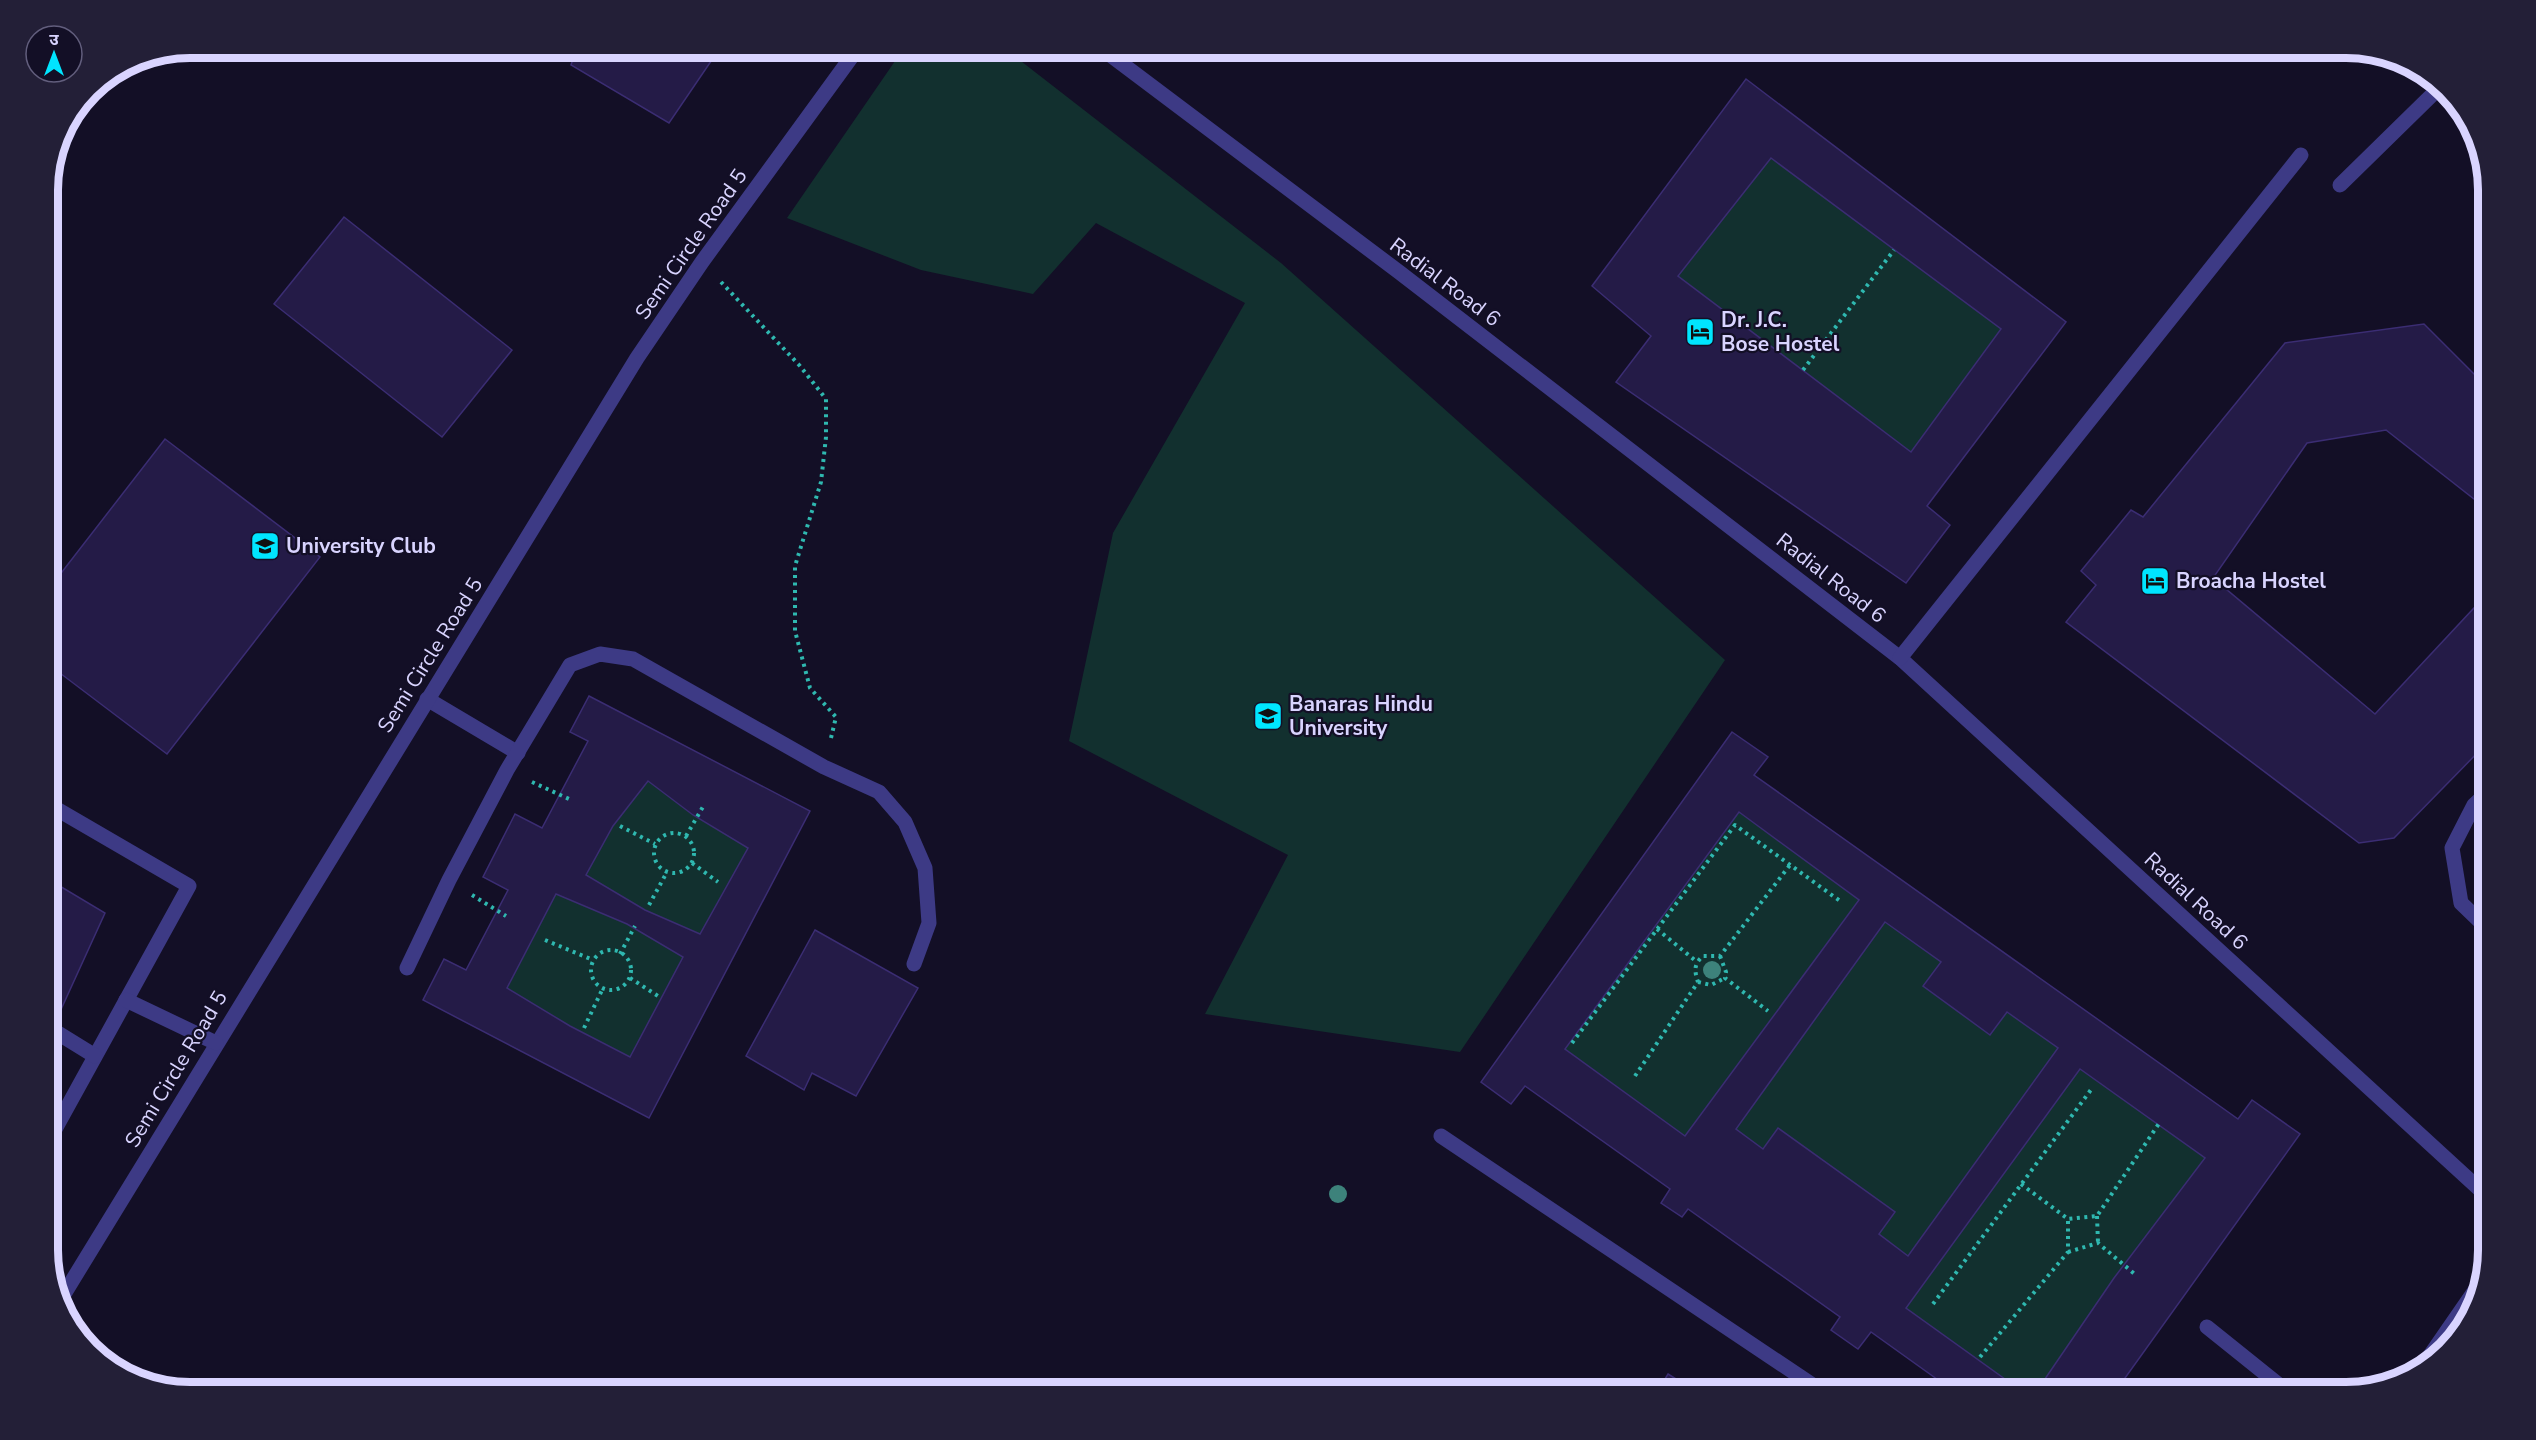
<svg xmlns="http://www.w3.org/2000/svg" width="2536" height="1440" viewBox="0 0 2536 1440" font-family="'Nunito Sans','Noto Sans Devanagari',sans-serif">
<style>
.green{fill:#12302f}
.building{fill:#241b47;stroke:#3b2d73;stroke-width:1.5;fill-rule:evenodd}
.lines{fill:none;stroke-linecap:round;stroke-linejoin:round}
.path{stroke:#2fb8b0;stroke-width:4;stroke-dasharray:3 4.5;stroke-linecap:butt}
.service{stroke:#3d3a85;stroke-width:15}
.minor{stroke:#3d3a85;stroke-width:15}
.tree{fill:#3d827b}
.labels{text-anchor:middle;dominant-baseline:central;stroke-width:4.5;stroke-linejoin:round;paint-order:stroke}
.street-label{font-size:21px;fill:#d9d4ff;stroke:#130f26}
.poi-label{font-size:21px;font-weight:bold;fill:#d9d4ff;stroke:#130f26;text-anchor:start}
.rim{fill:none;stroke:#d9d4ff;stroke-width:8}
</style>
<rect width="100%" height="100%" fill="#130f26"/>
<g class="green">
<path d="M904,48H1004L1281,263L1725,660L1460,1052L1205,1014L1288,855L1069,741L1113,533L1245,303L1096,223L1033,294L921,270L787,218Z"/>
<path d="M1771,158L2001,329L1911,452L1678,276Z"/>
<path d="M648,781L693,815L748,848L700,934L645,910L586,875L613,826Z"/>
<path d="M1739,812L1859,900L1685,1136L1565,1049Z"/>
<path d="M2488,820V884C2482,864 2472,837 2488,820Z"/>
<path d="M556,894L627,924L683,957L630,1057L570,1026L507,989Z"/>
<path d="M1885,922L1941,962L1924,987L1990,1035L2007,1012L2058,1048L1908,1256L1879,1234L1895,1212L1778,1128L1763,1149L1736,1129Z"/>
<path d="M2080,1069L2205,1158L2036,1392H2023L1906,1308Z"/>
</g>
<g class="building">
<path d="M577,48H720L669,123L571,65Z"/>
<path d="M1746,79L2066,322L1927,506L1950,525L1906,583L1616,382L1651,336L1592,286ZM1771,158L2001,329L1911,452L1678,276Z"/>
<path d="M344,217L512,350L442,437L274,304Z"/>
<path d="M2424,324L2488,388V510L2386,430L2307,443L2213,578L2375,714L2488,593V742L2394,838L2359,843L2066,622L2096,585L2081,571L2131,510L2143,517L2285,343Z"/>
<path d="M165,439L320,557L167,754L48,664V590Z"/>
<path d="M589,696L810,811L649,1118L423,1000L444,959L466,970L508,890L483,877L515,814L542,828L588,741L570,732ZM648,781L693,815L748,848L700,934L645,910L586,875L613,826ZM556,894L627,924L683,957L630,1057L570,1026L507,988Z"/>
<path d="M1732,732L1768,757L1754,775L2238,1119L2252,1100L2300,1134L2115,1392H2036L2114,1278L2205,1158L2080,1069L1906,1308L2023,1392H1955L1871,1332L1858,1349L1831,1330L1840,1317L1688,1209L1682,1217L1661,1203L1670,1189L1525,1086L1511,1104L1481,1082ZM1739,812L1859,900L1685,1136L1565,1049ZM1885,922L1941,962L1923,986L1990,1035L2007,1012L2058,1048L1908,1256L1879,1234L1895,1212L1778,1128L1763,1149L1736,1129Z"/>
<path d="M48,879L105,913L48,1038Z"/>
<path d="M815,930L918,988L856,1096L812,1073L804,1090L746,1056Z"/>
<path d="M1668,1374L1697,1392H1657Z"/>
</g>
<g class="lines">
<g class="path">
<path d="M721,282L800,366L826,399V437L821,482L795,566V631L810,688L836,717L831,738"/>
<path d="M1803,370L1894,250"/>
<path d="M532,782L569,799"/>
<path d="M620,826L655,844"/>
<circle cx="674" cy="853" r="20"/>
<path d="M686,836L704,805"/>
<path d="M692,863L718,882"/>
<path d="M472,895L506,916"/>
<path d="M649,905L667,872"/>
<path d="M1657,929L1697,962"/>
<path d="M545,940L593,960"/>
<circle cx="611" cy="970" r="20"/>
<path d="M620,954L635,926"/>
<path d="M1720,956L1726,972L1725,978L1768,1011"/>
<path d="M630,978L658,996"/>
<path d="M1698,982L1711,985L1725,978"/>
<path d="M584,1028L603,988"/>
<path d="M1572,1043L1735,825L1840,901"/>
<path d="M1635,1076L1698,982C1694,970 1694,964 1703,956H1720L1790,865"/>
<path d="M2021,1184L2068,1219L2097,1216L2160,1122"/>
<path d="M2097,1216L2098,1243"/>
<path d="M2068,1252L2098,1243L2137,1276"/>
<path d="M1933,1304L2093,1087"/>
<path d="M1980,1357L2068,1252V1219"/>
</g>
<g class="service">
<path d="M1101,48L1399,272L1900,658L2488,1197"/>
<path d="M57,142L97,85"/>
<path d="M1900,658L2301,155"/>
<path d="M427,699L518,753"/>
<path d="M2488,792L2474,805L2452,848L2461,903L2488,929"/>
<path d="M407,968L449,880L507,770L570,665L600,654L633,659L824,767L879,792L905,822L925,868L929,923L914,964"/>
<path d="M1441,1136L1823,1392"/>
<path d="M61,1299L637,358L702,262L858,48"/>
<path d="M2207,1327L2288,1392"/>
<path d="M2420,1370L2478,1286"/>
</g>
<g class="minor">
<path d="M2340,185L2438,89"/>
<path d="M48,804L189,886L48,1142"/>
<path d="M126,1000L216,1043"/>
<path d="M48,1027L95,1056"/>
</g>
</g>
<g class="tree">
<circle cx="1712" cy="970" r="9"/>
<circle cx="1338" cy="1194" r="9"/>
</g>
<defs>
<g id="hotel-square" transform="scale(1.5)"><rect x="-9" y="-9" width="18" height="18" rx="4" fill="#00e5ff" stroke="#130f26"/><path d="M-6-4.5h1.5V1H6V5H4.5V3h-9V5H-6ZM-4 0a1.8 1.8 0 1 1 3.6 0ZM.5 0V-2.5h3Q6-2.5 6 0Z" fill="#111"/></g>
<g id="university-square" transform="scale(1.5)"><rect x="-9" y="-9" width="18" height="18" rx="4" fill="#00e5ff" stroke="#130f26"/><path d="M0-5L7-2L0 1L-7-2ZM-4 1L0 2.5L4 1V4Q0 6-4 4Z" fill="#111"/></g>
</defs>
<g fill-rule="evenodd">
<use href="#hotel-square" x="1700" y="332"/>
<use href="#university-square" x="265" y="546"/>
<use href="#hotel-square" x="2155" y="581"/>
<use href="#university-square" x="1268" y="716"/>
</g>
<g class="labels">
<g class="street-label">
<text transform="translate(691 244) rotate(-55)">Semi Circle Road 5</text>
<text transform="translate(1445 282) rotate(37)">Radial Road 6</text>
<text transform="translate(1831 578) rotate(38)">Radial Road 6</text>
<text transform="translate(430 655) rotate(-58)">Semi Circle Road 5</text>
<text transform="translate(2196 901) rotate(43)">Radial Road 6</text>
<text transform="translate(176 1069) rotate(-59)">Semi Circle Road 5</text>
</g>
<g class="poi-label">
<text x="1721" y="320">Dr. J.C.<tspan x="1721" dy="24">Bose Hostel</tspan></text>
<text x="286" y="546">University Club</text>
<text x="2176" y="581">Broacha Hostel</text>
<text x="1289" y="704">Banaras Hindu<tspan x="1289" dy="24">University</tspan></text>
</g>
</g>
<path d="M0 0H2536V1440H0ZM190 58H2346A132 132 0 0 1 2478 190V1250A132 132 0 0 1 2346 1382H190A132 132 0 0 1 58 1250V190A132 132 0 0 1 190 58Z" fill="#231f37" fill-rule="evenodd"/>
<path class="rim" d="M190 58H2346A132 132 0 0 1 2478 190V1250A132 132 0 0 1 2346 1382H190A132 132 0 0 1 58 1250V190A132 132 0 0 1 190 58Z"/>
<g transform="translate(54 54)"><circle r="28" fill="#130f26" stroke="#625e7d" stroke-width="1.5"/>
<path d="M0-4.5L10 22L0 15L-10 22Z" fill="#00e5ff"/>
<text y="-9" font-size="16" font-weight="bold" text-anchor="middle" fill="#d9d4ff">उ</text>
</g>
</svg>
